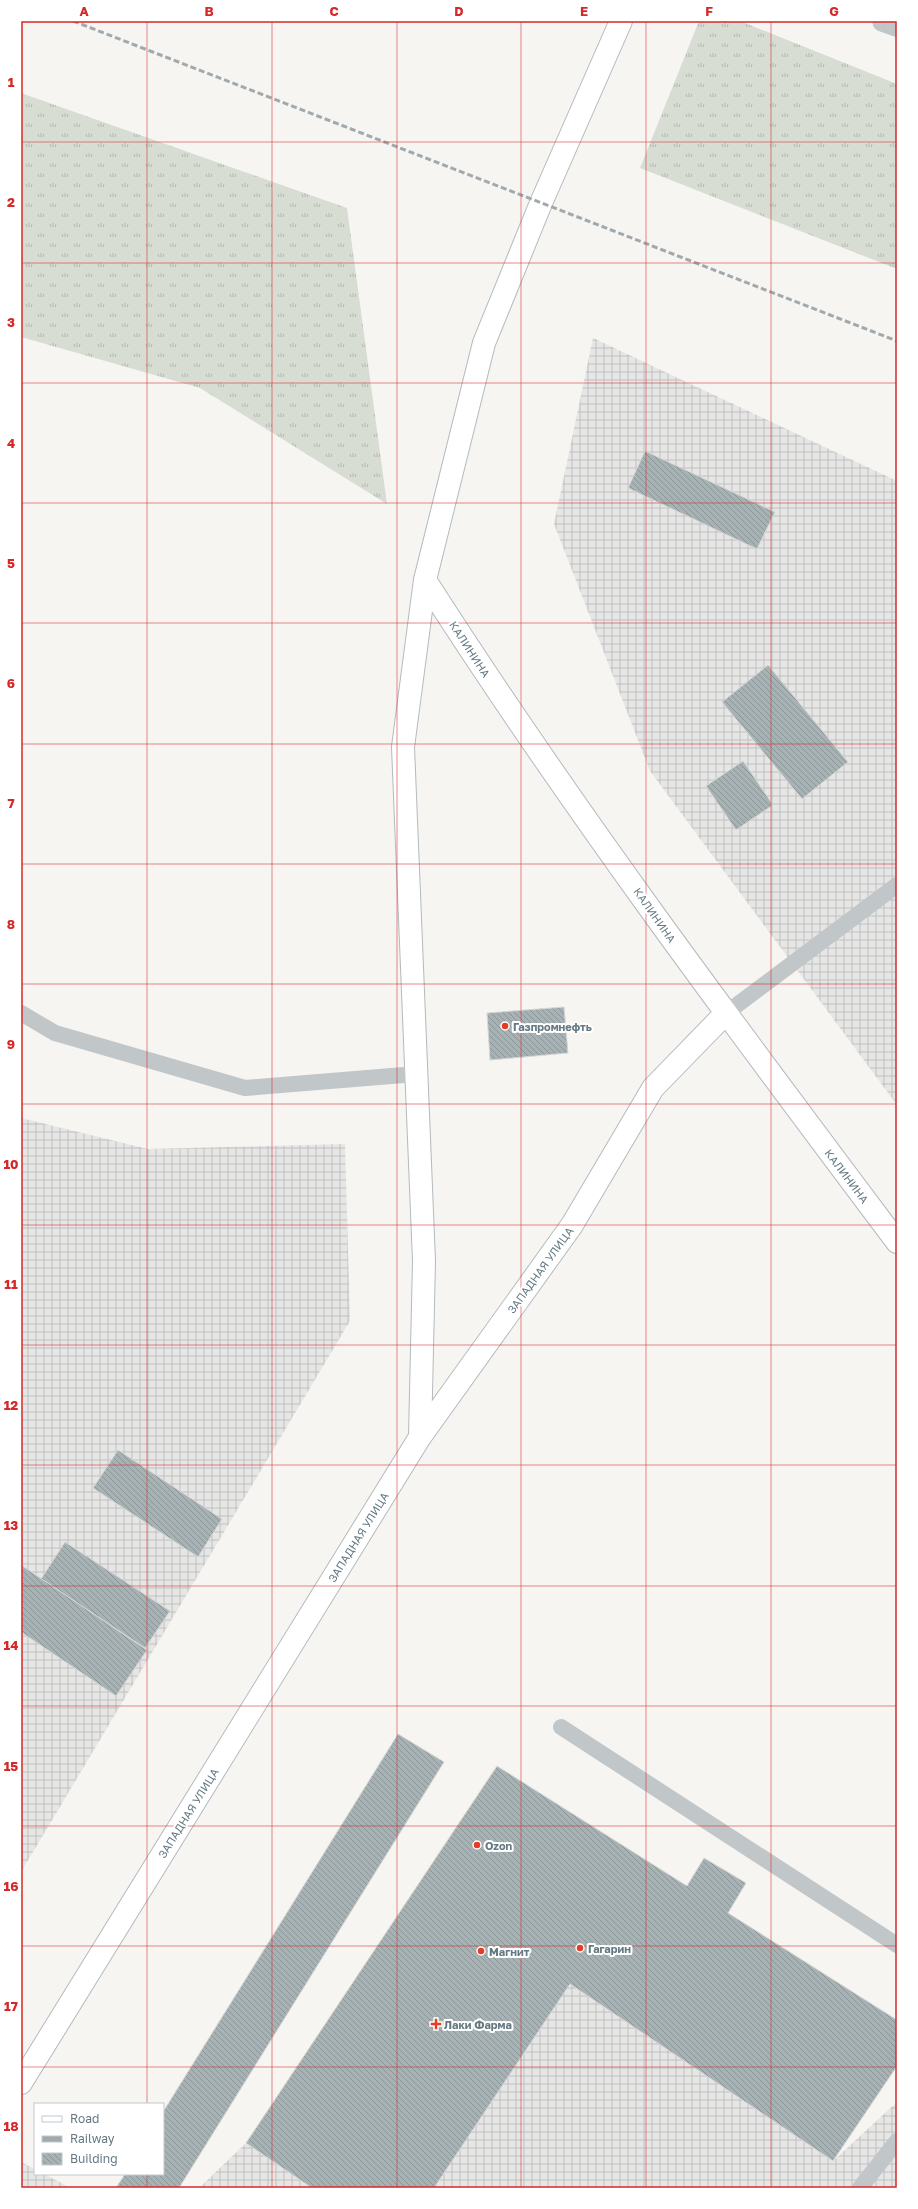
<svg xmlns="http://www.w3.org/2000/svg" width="918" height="2209" viewBox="0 0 918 2209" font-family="'Golos Text',sans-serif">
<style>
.industrial{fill:url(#industrial-grid)}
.grass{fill:url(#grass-tufts)}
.building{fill:url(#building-back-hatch);stroke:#d7d7d5}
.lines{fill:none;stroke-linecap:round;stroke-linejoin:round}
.secondary-casing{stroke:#b3babd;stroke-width:24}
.lane{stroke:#c1c6c8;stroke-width:16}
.street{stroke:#c1c6c8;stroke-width:22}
.secondary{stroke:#fff;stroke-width:22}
.rail{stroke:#a1a9ad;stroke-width:3;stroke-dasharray:6 3;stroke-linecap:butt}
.grid{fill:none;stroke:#d62828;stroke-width:1;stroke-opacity:0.55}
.poi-dot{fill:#e43d23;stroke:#fff;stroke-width:1.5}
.labels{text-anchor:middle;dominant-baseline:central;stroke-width:4;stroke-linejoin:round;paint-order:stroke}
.street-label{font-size:11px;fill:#647983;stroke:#fff}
.poi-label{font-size:11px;font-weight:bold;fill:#647983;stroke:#fff;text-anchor:start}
.neatline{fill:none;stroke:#d62828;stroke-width:1.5}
.grid-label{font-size:13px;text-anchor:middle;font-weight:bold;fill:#d62828}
</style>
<defs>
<pattern id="industrial-grid" width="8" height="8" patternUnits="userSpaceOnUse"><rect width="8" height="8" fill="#e6e7e5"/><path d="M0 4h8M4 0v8" fill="none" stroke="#bec0bf"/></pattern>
<pattern id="grass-tufts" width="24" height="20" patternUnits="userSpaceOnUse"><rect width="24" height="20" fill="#d8ddd3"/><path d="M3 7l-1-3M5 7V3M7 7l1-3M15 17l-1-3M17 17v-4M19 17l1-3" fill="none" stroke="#b3b8b1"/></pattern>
<pattern id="building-back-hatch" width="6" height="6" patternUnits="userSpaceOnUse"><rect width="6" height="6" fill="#a7b2b5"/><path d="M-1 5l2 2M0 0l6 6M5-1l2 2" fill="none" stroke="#8c9699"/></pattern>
</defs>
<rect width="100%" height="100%" fill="#f6f5f2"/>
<g class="industrial">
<path d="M593,338L897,481V1105L650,771L554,524Z"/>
<path d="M21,1118L148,1149L345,1144L350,1321L21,1872Z"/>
<path d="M570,1984L833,2161L897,2102V2188H434Z"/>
<path d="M246,2143L312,2188H199Z"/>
<path d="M21,2162L35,2169V2174H44L71,2188H21Z"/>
</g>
<g class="grass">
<path d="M699,21H740L897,84V269L640,168Z"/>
<path d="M21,93L347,208L387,504L200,388L21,337Z"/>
</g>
<g class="building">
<path d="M645,451L775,512L757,549L628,488Z"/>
<path d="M768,665L848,762L802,799L722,702Z"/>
<path d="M743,761L773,805L736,830L706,786Z"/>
<path d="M564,1007L568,1053L490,1060L487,1013Z"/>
<path d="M118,1450L222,1519L198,1557L93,1488Z"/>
<path d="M65,1542L170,1611L145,1648L41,1579Z"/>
<path d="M21,1565L147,1650L116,1696L21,1632Z"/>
<path d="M398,1734L444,1762L179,2188H116L125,2174H163V2112Z"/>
<path d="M497,1766L687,1886L704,1858L746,1883L728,1913L897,2020V2066L833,2161L570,1984L434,2188H312L246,2143Z"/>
</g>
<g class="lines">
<g class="secondary-casing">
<g id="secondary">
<path d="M425,580C571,808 734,1025 897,1242"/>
<path d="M420,1437L424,1261L403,747L425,580L484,343L541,203L621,21"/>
<path d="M21,2083L420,1437L572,1225L653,1088L725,1014"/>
</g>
</g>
<g class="lane">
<path d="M21,1013L55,1033L245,1088L416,1074"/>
<path d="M725,1014L897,885"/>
<path d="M561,1727L897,1945"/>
<path d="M860,2188L897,2141"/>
</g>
<path class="street" d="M883,21L897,26"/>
<use href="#secondary" class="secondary"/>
<path class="rail" d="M73,21L897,341"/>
</g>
<path class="grid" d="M147,21V2104M272,21V2188M397,21V2188M521,21V2188M646,21V2188M771,21V2188M21,142H897M21,263H897M21,383H897M21,503H897M21,623H897M21,744H897M21,864H897M21,984H897M21,1104H897M21,1225H897M21,1345H897M21,1465H897M21,1586H897M21,1706H897M21,1826H897M21,1946H897M21,2067H897M147,2174V2188"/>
<g class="poi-dot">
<circle cx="505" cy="1026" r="4"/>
<circle cx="477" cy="1845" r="4"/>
<circle cx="580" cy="1948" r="4"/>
<circle cx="481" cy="1951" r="4"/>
<path d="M434 2018h4v4h4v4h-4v4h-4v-4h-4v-4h4z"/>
</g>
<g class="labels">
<g class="street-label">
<text transform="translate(470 649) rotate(57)">КАЛИНИНА</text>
<text transform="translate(655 915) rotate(55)">КАЛИНИНА</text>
<text transform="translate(847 1176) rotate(53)">КАЛИНИНА</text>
<text transform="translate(540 1270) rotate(-54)">ЗАПАДНАЯ УЛИЦА</text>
<text transform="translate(358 1537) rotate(-58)">ЗАПАДНАЯ УЛИЦА</text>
<text transform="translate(188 1813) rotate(-58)">ЗАПАДНАЯ УЛИЦА</text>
</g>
<g class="poi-label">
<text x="513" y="1026">Газпромнефть</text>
<text x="485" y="1845">Ozon</text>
<text x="588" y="1948">Гагарин</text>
<text x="489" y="1951">Магнит</text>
<text x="444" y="2024">Лаки Фарма</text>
</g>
</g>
<rect width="918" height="2209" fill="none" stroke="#ffffff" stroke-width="44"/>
<rect x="34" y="2103" width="130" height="72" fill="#ffffff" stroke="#c1c9cd"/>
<rect x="42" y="2116" width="20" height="6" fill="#ffffff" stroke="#c1c9cd"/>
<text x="70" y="2123" font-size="12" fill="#647983">Road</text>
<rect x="42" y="2136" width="20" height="6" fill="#a1a9ad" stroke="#c1c9cd"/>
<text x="70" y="2143" font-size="12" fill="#647983">Railway</text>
<rect x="42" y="2153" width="20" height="12" fill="url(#building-back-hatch)" stroke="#c1c9cd"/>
<text x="70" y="2163" font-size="12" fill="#647983">Building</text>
<rect x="22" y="22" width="874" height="2165" class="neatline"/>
<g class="grid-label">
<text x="84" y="16">A</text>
<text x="209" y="16">B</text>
<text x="334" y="16">C</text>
<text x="459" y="16">D</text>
<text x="584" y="16">E</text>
<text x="709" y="16">F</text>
<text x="834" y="16">G</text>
<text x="11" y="87">1</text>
<text x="11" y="207">2</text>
<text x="11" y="327">3</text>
<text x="11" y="448">4</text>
<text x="11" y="568">5</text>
<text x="11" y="688">6</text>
<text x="11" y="808">7</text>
<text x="11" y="929">8</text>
<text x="11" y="1049">9</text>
<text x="11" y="1169">10</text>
<text x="11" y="1289">11</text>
<text x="11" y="1410">12</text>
<text x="11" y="1530">13</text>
<text x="11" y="1650">14</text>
<text x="11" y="1771">15</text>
<text x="11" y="1891">16</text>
<text x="11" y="2011">17</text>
<text x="11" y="2131">18</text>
</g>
</svg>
